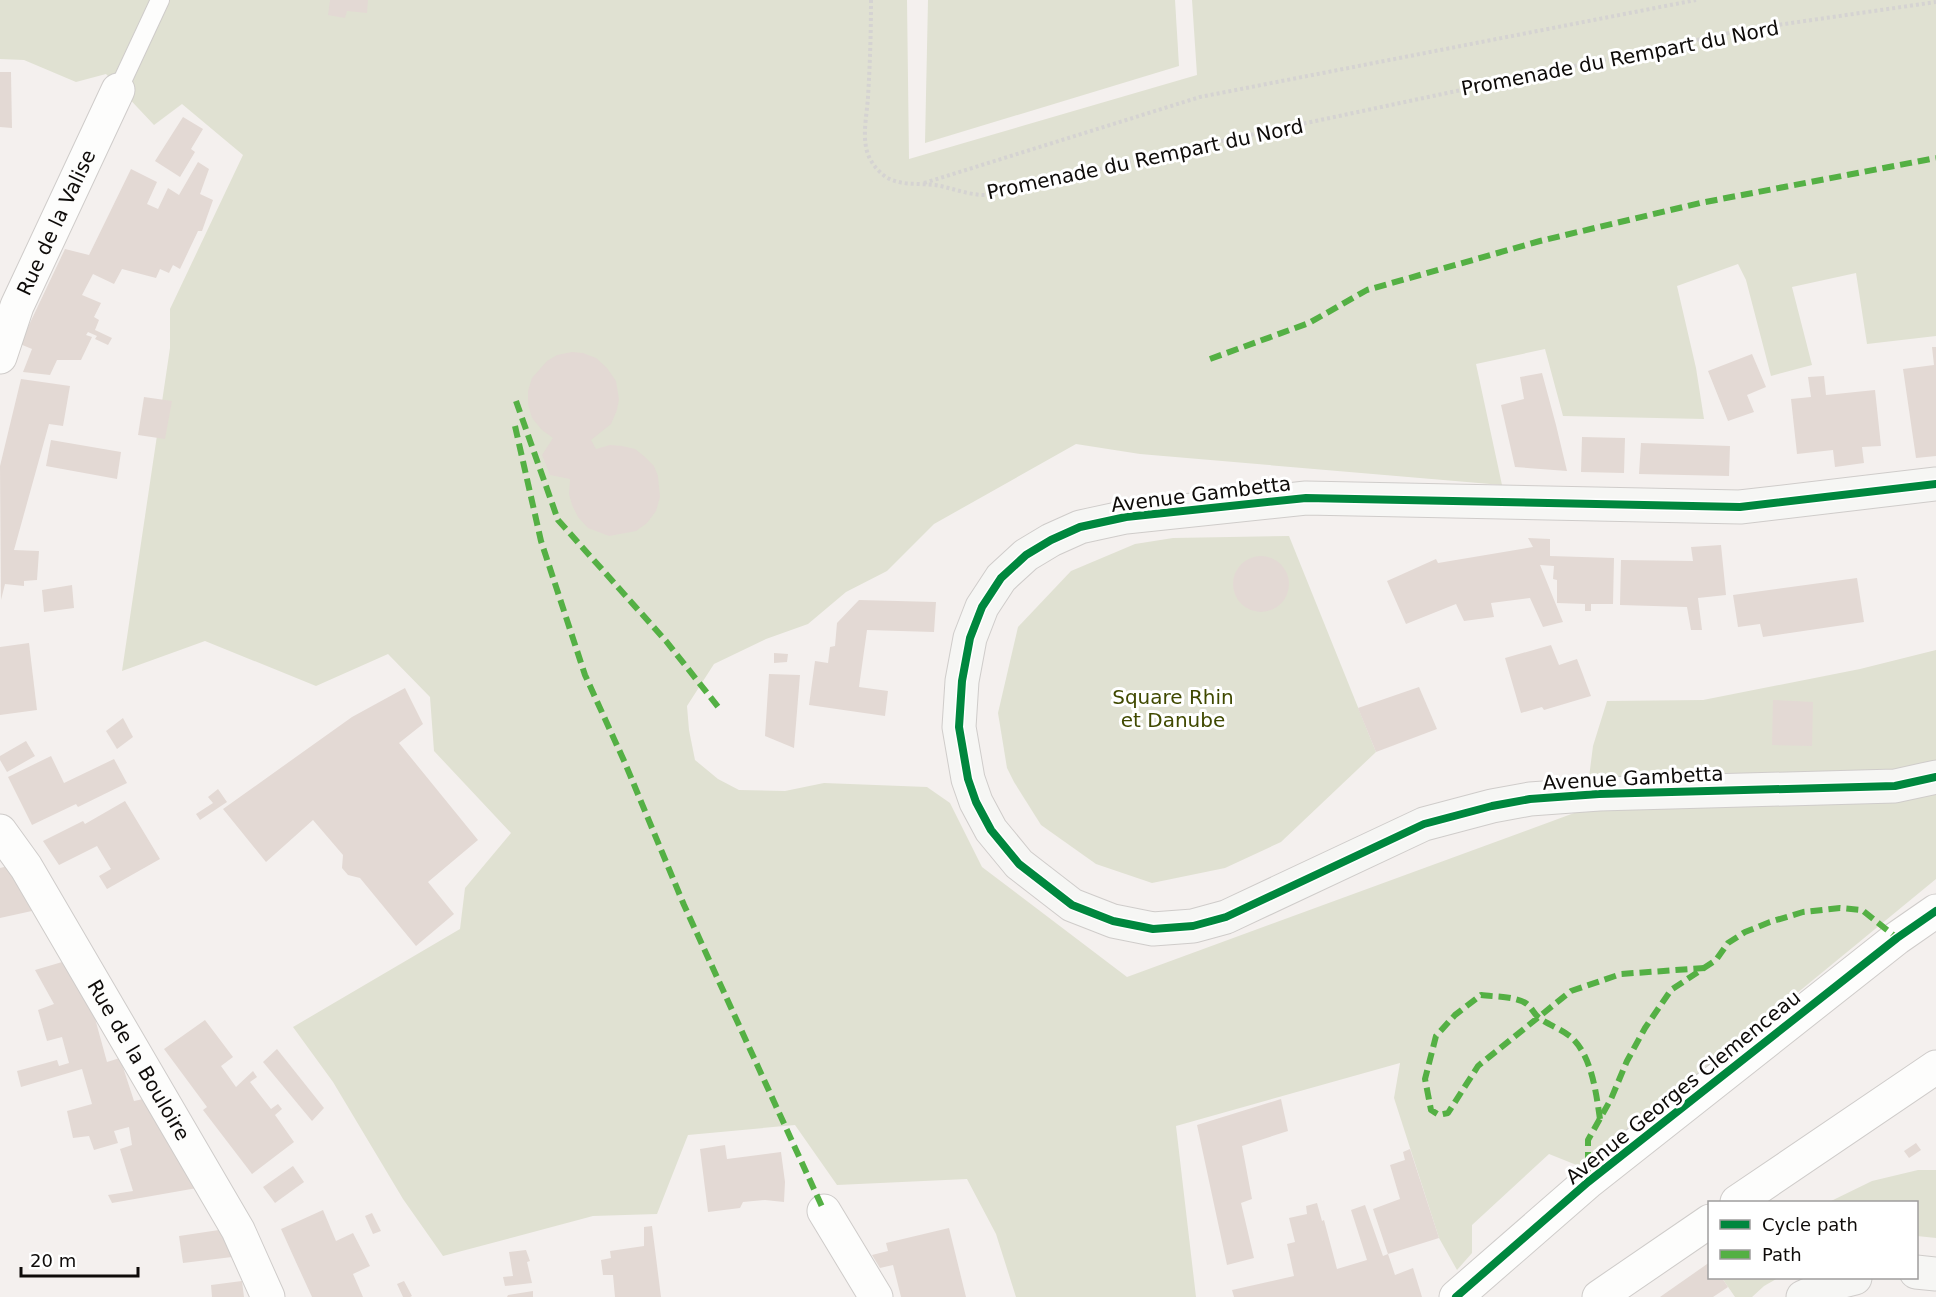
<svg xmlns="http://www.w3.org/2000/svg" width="1936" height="1297" viewBox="0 0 1936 1297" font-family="'DejaVu Sans',sans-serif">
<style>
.green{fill:#e0e1d2}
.building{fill:#e3d9d4}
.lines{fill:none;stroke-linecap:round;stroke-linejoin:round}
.service-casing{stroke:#cfccca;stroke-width:20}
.minor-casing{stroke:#cfccca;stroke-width:35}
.secondary-casing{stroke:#cfccca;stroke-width:35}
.path{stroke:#d5d3d2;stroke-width:4;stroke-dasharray:3 3;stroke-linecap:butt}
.service{stroke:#fdfdfc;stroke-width:18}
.minor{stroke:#fdfdfc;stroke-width:33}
.secondary{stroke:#f6f6f4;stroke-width:33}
.quiet{stroke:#54b044;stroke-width:6;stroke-dasharray:12 6;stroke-linecap:butt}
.cycleway-casing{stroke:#fff;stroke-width:11}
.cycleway{stroke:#00873e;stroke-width:8}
.labels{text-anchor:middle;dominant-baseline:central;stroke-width:6;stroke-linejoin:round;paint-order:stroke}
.street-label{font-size:20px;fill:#0e0b09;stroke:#fff}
.park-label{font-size:20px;fill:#404901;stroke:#fff}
</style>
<rect width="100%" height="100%" fill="#f4f0ee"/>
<g class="green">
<path d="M0,0H907L909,159L1197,75L1192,0H1936V336L1867,344L1856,273L1792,287L1812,365L1771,376L1746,280L1738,264L1677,286L1696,368L1704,419L1563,416L1545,349L1476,364L1502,485L1140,454L1076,444L934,524L887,571L846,592L808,624L766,639L714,664L687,706L689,730L695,760L718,779L739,790L785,791L824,783L927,787L950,803L982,867L1127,977L1585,809L1593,746L1607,701L1703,700L1860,669L1936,650V879L1584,1168L1549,1154L1472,1225V1253L1457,1270L1439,1238L1394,1098L1400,1063L1176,1126L1196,1297H1016L996,1234L967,1179L837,1185L795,1125L688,1135L657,1214L593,1216L443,1256L403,1199L333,1082L293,1027L460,929L465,888L511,833L434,751L430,697L388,654L316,686L205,641L122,671L170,348V309L243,155L182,104L154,125L106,74L76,82L24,60L0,59Z"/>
<path d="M928,0H1175L1179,66L925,143Z"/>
<path d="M1289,536L1376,752L1281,842L1225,868L1152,883L1096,864L1041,825L1014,782L1007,768L998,713L1018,627L1071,571L1135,544L1173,538Z"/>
<path d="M1918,1170H1936V1238L1917,1236L1916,1202H1829L1872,1181Z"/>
<path d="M1722,1278H1778L1764,1286L1752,1297H1735Z"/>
</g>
<g class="building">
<path d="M330,0H368L367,13L347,11L345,18L328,15Z"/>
<path d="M0,72H11L12,128L0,127Z"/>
<path d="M183,117L203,129L191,149L195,152L180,177L155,161Z"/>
<path d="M198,162L209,169L200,194L213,200L202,231H198L180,269L173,265L169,273L160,269L156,278L122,269L114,284L93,274L82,295L101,303L94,317L99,320L95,330L112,338L108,345L95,339L97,336L88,332L86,335L92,337L81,360H57L50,375L23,372L32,349L20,344L65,249L89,255L131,169L157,182L147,204L158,209L168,188L179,195Z"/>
<path d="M1932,347H1936V456L1916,458L1903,369L1934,365Z"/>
<path d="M572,352L583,353L596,358L607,368L616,381L619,399L617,410L611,424L591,440L596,449L610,445L622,446L635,449L645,457L654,466L658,476L660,497L656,511L647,523L636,531L609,536L588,528L578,517L572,505L569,494L570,479L550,475L542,455L553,438L542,430L532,418L528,404V391L532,378L547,361L557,355Z"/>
<path d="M1752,354L1766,387L1747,395L1754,412L1728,421L1708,371Z"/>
<path d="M1542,373L1556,425L1567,471L1515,467L1501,405L1524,399L1520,377Z"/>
<path d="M1824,376L1826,395L1875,390L1881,446L1862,447L1864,463L1835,467L1833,450L1797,454L1791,399L1811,397L1808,377Z"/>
<path d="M21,379L70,386L63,426L49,424L14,550L39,551L37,580L24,581V586L5,584L1,600L0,466Z"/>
<path d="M144,397L172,401L165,439L138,435Z"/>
<path d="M1582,437L1625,438L1624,473L1581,472Z"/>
<path d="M51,440L121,452L117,479L46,466Z"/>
<path d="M1641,443L1730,446L1729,476L1639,474Z"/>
<path d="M1528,538L1550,539V556L1614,558L1613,604H1591V611H1585V604L1557,603V580L1553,579L1554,566L1540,565L1563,622L1543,627L1530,598L1491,603L1494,617L1464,621L1456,604L1406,624L1387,581L1436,559L1438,563L1533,547Z"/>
<path d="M1721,545L1726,595L1698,598L1702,630H1691L1687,607L1620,605L1621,560L1693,561L1691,547Z"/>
<circle cx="1261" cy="584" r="28"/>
<path d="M1857,578L1864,622L1763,637L1760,624L1738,627L1733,595Z"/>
<path d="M72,585L74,608L44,612L42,590Z"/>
<path d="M859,600L936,602L934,632L867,630L859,687L888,691L885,716L809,705L815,661L828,663L830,647L835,646L837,623Z"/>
<path d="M29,643L37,710L0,715V647Z"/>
<path d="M1551,645L1559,665L1577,659L1591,696L1544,710L1542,707L1521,713L1505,658Z"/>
<path d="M774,653L788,654L787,662L774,663Z"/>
<path d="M769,674L800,675L794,748L765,736Z"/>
<path d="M1419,687L1437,729L1376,752L1358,708Z"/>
<path d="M405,688L423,724L399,743L478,840L428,882L454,914L416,946L360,878L348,875L342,868L343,855L313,820L266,862L223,809L352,717Z"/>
<path d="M1773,700L1813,702L1812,746L1772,745Z"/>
<path d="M123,718L133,737L117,749L106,731Z"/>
<path d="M26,741L35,756L7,772L0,760V756Z"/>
<path d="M51,756L64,783L114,759L127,783L78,807L76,804L32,825L8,777Z"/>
<path d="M218,789L227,802L200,820L196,814L213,803L208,797Z"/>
<path d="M125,801L160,859L107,889L99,876L111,869L97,846L59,865L43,841L83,821L85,824Z"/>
<path d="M12,865L41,909L0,918V868Z"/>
<path d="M69,960L88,993L107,1062L120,1058L134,1101L148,1098L197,1188L112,1203L108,1195L133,1191L120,1149L132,1145L129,1127L114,1131L118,1143L94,1150L89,1136L73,1138L67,1111L92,1104L82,1069L21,1087L17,1071L57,1060L59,1066L69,1063L62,1037L47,1041L38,1010L54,1004L35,970Z"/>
<path d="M205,1020L233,1057L221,1066L236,1087L253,1071L257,1077L250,1082L271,1109L278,1104L282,1109L275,1115L294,1142L252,1174L203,1110L207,1107L164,1049Z"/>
<path d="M277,1049L324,1108L312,1121L263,1062Z"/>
<path d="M1281,1099L1288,1131L1242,1146L1252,1199L1241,1203L1254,1258L1227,1265L1197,1125Z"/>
<path d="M1916,1143L1921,1150L1909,1158L1904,1151Z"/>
<path d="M725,1145L727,1159L781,1152L785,1182L784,1202L765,1200L743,1202L740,1208L708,1212L700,1149Z"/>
<path d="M1410,1149L1439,1238L1388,1254L1373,1209L1400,1199L1390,1165L1405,1160L1403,1152Z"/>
<path d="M293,1166L304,1182L275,1203L263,1187Z"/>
<path d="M1317,1203L1322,1221L1324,1220L1337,1269L1367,1260L1351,1210L1365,1205L1383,1256L1388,1254L1395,1275L1413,1268L1422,1297H1234L1232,1290L1294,1276L1287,1244L1295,1242L1289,1218L1307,1214L1306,1206Z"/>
<path d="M323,1210L336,1241L353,1233L370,1266L353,1274L363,1297H312L295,1260L281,1229Z"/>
<path d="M372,1213L381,1231L373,1234L365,1216Z"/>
<path d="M652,1226L661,1297H615L613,1275H603L601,1260L611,1258L610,1251L644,1246V1227Z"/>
<path d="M949,1228L966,1297H901L893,1265L880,1268L872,1255L888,1251L886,1243Z"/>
<path d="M219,1230L232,1257L183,1263L179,1236Z"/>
<path d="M526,1250L530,1261L527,1262L532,1283L505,1286L503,1277L513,1276L509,1252Z"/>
<path d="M1710,1262V1278H1722L1728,1287L1713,1297H1660Z"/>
<path d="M242,1281L244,1297H212L211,1285Z"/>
<path d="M404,1281L412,1296L410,1297H403L397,1284Z"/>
<path d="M533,1291V1297H507L508,1295Z"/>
</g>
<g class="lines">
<g class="service-casing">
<path id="service" d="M118,90L160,0"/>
</g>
<g class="minor-casing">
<g id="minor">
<path id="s1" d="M0,357L17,306L118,90"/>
<path id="s2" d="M0,831L26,867L238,1230L268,1297"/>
<path d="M1737,1202L1936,1067"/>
<path d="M824,1211L876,1297"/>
<path d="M1456,1297L1588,1182L1897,938L1936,911"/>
<path d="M1599,1297L1710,1221"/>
</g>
</g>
<g class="secondary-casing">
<g id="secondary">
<path d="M1936,484L1740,507L1306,498L1126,517L1080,527L1051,540L1026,555L1001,578L982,607L970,638L962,681L959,727L968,779L976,802L991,830L1019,864L1072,905L1113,921L1153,929L1193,926L1226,917L1424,824L1492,806L1530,799L1599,794L1895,786L1936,777"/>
<path d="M1916,1272L1936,1274"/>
<path d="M1803,1297L1835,1283L1855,1278"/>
</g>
</g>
<g class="path">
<path d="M871,0C871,32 870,64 868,97C867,113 863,131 866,147C868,159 876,170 886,177C901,186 918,183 935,185C953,188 970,196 989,195L1231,139L1743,30L1936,2"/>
<path d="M924,183L1200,97L1696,0"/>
</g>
<use href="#service" class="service"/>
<use href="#minor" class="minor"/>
<use href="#secondary" class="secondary"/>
<g class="quiet">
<path d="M1210,359L1309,323L1367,290L1540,241L1700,203L1936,158"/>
<path d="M516,401L558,520L666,641L719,708"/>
<path d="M515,426L541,541L585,675L625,763L684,905L824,1211"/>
<path d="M1600,1119C1596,1093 1592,1056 1571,1037C1561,1029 1549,1025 1539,1018C1534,1014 1532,1008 1527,1004C1516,996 1495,997 1481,995L1455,1015L1436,1036L1425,1079L1431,1110L1439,1115L1448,1113L1478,1066L1571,991L1621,974L1705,968"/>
<path d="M1588,1182V1140L1611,1099L1627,1061L1645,1028L1671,990L1716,960L1728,943L1745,932L1770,922L1803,912L1840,908L1862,910L1897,938"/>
</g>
<g class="cycleway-casing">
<g id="cycleway">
<path d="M1936,484L1740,507L1306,498L1126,517L1080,527L1051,540L1026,555L1001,578L982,607L970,638L962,681L959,727L968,779L976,802L991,830L1019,864L1072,905L1113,921L1153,929L1193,926L1226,917L1424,824L1492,806L1530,799L1599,794L1895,786L1936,777"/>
<path d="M1456,1297L1588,1182L1897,938L1936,911"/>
</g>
</g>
<use href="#cycleway" class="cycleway"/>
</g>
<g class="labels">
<g class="street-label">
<text transform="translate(1620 58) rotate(-11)">Promenade du Rempart du Nord</text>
<text transform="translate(1145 159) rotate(-12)">Promenade du Rempart du Nord</text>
<text stroke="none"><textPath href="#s1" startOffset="146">Rue de la Valise</textPath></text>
<text transform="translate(1201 494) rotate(-7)">Avenue Gambetta</text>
<text transform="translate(1633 778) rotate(-3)">Avenue Gambetta</text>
<text stroke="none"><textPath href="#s2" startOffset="268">Rue de la Bouloire</textPath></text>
<text transform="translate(1683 1087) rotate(-39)">Avenue Georges Clemenceau</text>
</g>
<g class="park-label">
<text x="1173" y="697">Square Rhin<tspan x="1173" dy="23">et Danube</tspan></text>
</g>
</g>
<rect x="1708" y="1201" width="210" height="78" fill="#ffffff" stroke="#9f9d9d" stroke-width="1.5"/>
<rect x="1720" y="1220" width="30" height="9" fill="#00873e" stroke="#9f9d9d" stroke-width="1.5"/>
<text x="1762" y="1231" font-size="18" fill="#0e0b09">Cycle path</text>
<rect x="1720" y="1250" width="30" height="9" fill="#54b044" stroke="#9f9d9d" stroke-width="1.5"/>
<text x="1762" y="1261" font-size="18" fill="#0e0b09">Path</text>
<path d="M21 1267v9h117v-9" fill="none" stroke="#0e0b09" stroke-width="3"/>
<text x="30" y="1267" font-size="18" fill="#0e0b09" stroke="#ffffff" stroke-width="4.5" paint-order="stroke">20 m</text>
</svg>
